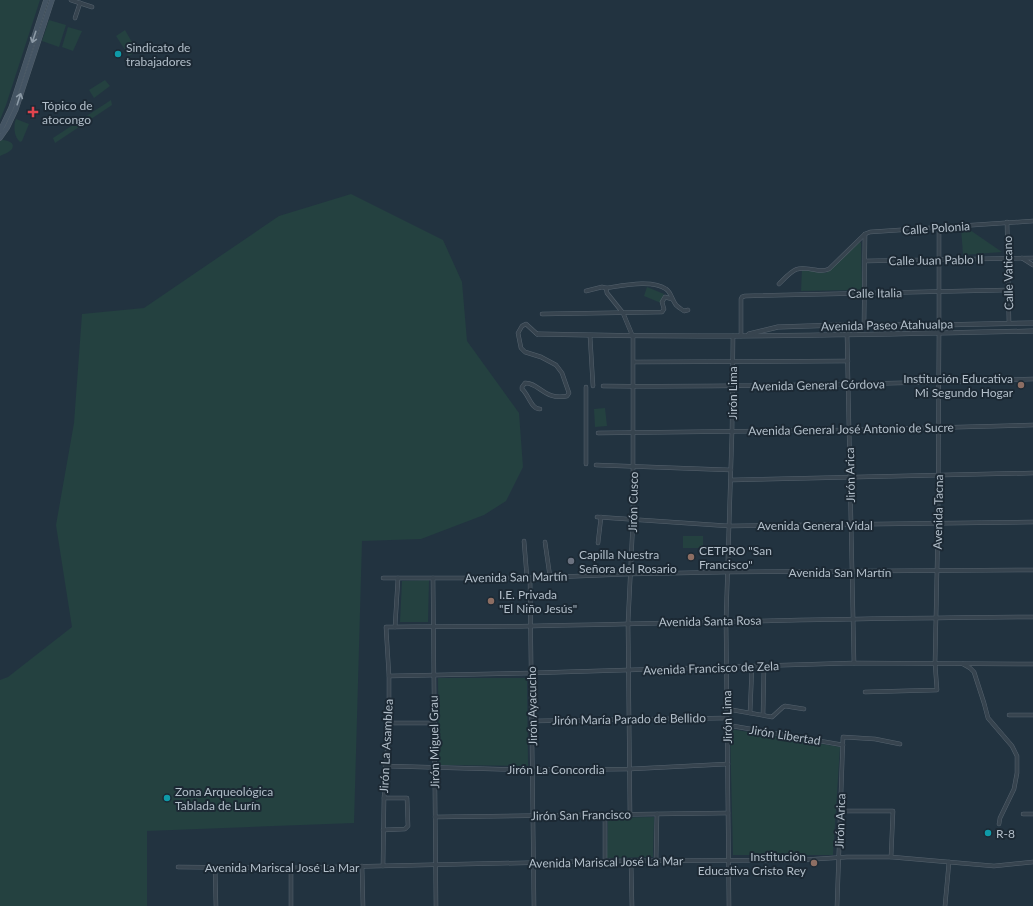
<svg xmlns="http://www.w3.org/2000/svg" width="1033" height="906" viewBox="0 0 1033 906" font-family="Lato,sans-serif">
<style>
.green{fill:#244140}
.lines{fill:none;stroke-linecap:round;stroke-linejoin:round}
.minor-casing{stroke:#55626d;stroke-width:4.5}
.tertiary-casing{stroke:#55626d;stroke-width:5}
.secondary-casing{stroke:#55626d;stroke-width:5.5}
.minor{stroke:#37444f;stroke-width:3.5}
.tertiary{stroke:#37444f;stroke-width:4}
.secondary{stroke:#445463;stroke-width:4.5}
.oneway{stroke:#8c9aa6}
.culture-dot{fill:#0f9aa8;stroke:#1c2934;stroke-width:1.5}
.health-dot{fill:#e0444e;stroke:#1c2934;stroke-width:1.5}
.education-dot{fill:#8d6e63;stroke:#1c2934;stroke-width:1.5}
.worship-dot{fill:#6b7280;stroke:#1c2934;stroke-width:1.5}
.labels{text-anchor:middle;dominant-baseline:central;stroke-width:4;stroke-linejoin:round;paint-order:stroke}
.poi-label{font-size:12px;fill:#b3bfca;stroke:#1c2934;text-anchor:start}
.street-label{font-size:12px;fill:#b3bfca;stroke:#1c2934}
</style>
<rect width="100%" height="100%" fill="#223340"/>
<g class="green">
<path d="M0,0H40L6,105L0,120Z"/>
<path d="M49,20L66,25L59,47L42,41Z"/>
<path d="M68,27L82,31L73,51L62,47Z"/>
<path d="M125,30L137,51L129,56L116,36Z"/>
<path d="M105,80L110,86L94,98L89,90Z"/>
<path d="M111,100L112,105L55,143L53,138Z"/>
<path d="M16,119L29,124L22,141L20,142C14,137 13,126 16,119Z"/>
<path d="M2,140C6,140 16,142 12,149C10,152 4,154 0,156V141Z"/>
<path d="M351,194L443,240L462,282L467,341L519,413L523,467L506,501L484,515L421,539L362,541L354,823L147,831V906H0V680L8,677L72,627L56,525L74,423L82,314L144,308L279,216Z"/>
<path d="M961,227L967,228L1002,252L963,255Z"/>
<path d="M860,242L861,243L862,290L801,291L802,269L826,273Z"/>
<path d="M647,287L664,294L661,303L644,296Z"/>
<path d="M605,408L607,426L595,427L594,409Z"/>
<rect x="683" y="536" width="20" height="12"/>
<path d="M429,580L428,622H400L402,581Z"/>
<path d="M438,678H527L528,766L439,765Z"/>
<path d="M730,729L840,747L833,855H733Z"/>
<path d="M654,817L653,857L607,858L608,818Z"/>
</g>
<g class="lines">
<g class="minor-casing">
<g id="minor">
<path d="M71,0L92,7"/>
<path d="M75,18L80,3"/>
<path d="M1007,222L1009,323"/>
<path d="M939,227V325"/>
<path d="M1022,258L1033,265"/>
<path d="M865,261L1033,258"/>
<path d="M779,284C794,269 795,266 816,270C821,271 825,271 829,269L865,234L870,232L1033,221"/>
<path d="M586,291L602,287L606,288"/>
<path d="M542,314L662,312L664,309L662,302L665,297L672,299"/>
<path d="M864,325L865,234"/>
<path d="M537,334L526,324L522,326L518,333L521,348L525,352L541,357L556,365L562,373L569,393L567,396C545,401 538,382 525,383L522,387V389C529,395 531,409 540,409"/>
<path d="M847,334L854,663"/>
<path d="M590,336L593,386"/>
<path d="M741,336V299L742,297L745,296L1008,290"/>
<path d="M634,362L848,361"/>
<path d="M603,386C746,387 890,384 1033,379"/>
<path d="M586,387V464"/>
<path d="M598,433L849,430L1033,425"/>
<path d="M596,465L731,470"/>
<path d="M731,480L1033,473"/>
<path d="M597,517L729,526L1033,522"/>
<path d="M524,541L527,578"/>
<path d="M545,542L550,577"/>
<path d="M598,543L601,517"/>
<path d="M383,578H530L630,574L728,572L1033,570"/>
<path d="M433,578L436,906"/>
<path d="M530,578L534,906"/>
<path d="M395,627L398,578"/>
<path d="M963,664L970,668L974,672L984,703L988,718L1012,746L1017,756V773L1014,789L1000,818L999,824"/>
<path d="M389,676L531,673L854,663L1033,664"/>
<path d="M865,692L937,690L935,663L938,524L939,333"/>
<path d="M727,709L772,717L783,707L785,706L804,709"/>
<path d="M750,713L752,666"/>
<path d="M763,715L764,666"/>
<path d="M1009,715H1033"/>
<path d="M532,721L727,718"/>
<path d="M389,723H434"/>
<path d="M727,725L843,745"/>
<path d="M385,766L532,770L630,769L728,764"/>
<path d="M840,811H893L891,857"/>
<path d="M630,814L628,623L633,520V337L623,313L607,293L606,288C621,286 652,279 666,289C671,292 672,300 676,305C678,307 681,309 684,311L688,310"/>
<path d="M1023,814H1033"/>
<path d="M435,817L728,813"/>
<path d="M383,830L405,829L408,826L407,798H384"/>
<path d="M605,861V815"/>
<path d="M631,861L632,906"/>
<path d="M656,861L657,814"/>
<path d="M362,866L363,906"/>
<path d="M383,866L384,798L389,723V676L386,627C435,626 484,627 532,626C699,622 866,618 1033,617"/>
<path d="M178,867L291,868L605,861L802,860L847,857H891L994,866L1033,862"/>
<path d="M215,867L216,906"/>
<path d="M291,906V868"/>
<path d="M729,906L726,621L732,432L733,336"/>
<path d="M837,906L843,737L875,739L900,744"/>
<path d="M945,906L949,862"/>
</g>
</g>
<g class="tertiary-casing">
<g id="tertiary">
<path d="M537,334C702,338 868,335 1033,331"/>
<path d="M749,334L778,327L839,325H939L1033,323"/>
</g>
</g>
<g class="secondary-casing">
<g id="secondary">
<path d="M0,131L11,108L46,0"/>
<path d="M0,138L7,128L16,109L52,0"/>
</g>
</g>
<use href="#minor" class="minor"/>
<use href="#tertiary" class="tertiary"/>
<use href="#secondary" class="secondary"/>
</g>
<defs><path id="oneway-shaft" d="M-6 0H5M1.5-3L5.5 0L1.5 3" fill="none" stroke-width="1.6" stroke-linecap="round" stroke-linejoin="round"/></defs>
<g class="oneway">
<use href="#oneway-shaft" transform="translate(34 37) rotate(108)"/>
<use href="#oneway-shaft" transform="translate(19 99) rotate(-72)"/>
</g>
<g class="culture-dot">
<circle cx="118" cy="54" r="4"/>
<circle cx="167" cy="798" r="4"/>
<circle cx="988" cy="833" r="4"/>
</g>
<path class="health-dot" d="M31 106h4v4h4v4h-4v4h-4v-4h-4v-4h4z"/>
<g class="education-dot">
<circle cx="1021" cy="385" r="4"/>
<circle cx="691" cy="557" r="4"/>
<circle cx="491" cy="601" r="4"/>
<circle cx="814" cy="863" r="4"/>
</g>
<circle class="worship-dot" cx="571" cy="561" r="4"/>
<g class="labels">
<g class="poi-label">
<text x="126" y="47">Sindicato de<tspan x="126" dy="14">trabajadores</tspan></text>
<text x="42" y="105">Tópico de<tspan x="42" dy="14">atocongo</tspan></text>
<text x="1013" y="378" text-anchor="end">Institución Educativa<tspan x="1013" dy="14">Mi Segundo Hogar</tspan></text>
<text x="699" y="550">CETPRO "San<tspan x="699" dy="14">Francisco"</tspan></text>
<text x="579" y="554">Capilla Nuestra<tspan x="579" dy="14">Señora del Rosario</tspan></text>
<text x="499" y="594">I.E. Privada<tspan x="499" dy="14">"El Niño Jesús"</tspan></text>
<text x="175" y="791">Zona Arqueológica<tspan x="175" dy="14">Tablada de Lurín</tspan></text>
<text x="996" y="833">R-8</text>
<text x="806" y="856" text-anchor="end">Institución<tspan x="806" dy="14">Educativa Cristo Rey</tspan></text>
</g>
<g class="street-label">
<text transform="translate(936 228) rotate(-4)">Calle Polonia</text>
<text transform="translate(936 260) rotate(-1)">Calle Juan Pablo II</text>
<text transform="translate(1008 273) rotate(-91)">Calle Vaticano</text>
<text transform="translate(875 293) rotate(-1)">Calle Italia</text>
<text transform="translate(887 325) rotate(-1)">Avenida Paseo Atahualpa</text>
<text transform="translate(818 385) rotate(-1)">Avenida General Córdova</text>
<text transform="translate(732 393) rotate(-90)">Jirón Lima</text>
<text transform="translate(851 429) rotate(-1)">Avenida General José Antonio de Sucre</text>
<text transform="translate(850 475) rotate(-91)">Jirón Arica</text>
<text transform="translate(633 502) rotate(-89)">Jirón Cusco</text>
<text transform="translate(938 512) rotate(-89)">Avenida Tacna</text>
<text x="815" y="525">Avenida General Vidal</text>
<text x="840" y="572">Avenida San Martín</text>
<text transform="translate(516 577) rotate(-1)">Avenida San Martín</text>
<text transform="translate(710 621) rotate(-1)">Avenida Santa Rosa</text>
<text transform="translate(711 668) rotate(-2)">Avenida Francisco de Zela</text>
<text transform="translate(532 706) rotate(-91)">Jirón Ayacucho</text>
<text transform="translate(727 717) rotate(-91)">Jirón Lima</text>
<text transform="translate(629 719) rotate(-1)">Jirón María Parado de Bellido</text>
<text transform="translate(785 735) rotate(9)">Jirón Libertad</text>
<text transform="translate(434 742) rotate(-91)">Jirón Miguel Grau</text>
<text transform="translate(386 746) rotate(-87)">Jirón La Asamblea</text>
<text x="556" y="769">Jirón La Concordia</text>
<text transform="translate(581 815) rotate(-1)">Jirón San Francisco</text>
<text transform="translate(840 821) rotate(-88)">Jirón Arica</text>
<text transform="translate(606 862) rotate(-1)">Avenida Mariscal José La Mar</text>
<text x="282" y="867">Avenida Mariscal José La Mar</text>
</g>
</g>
</svg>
